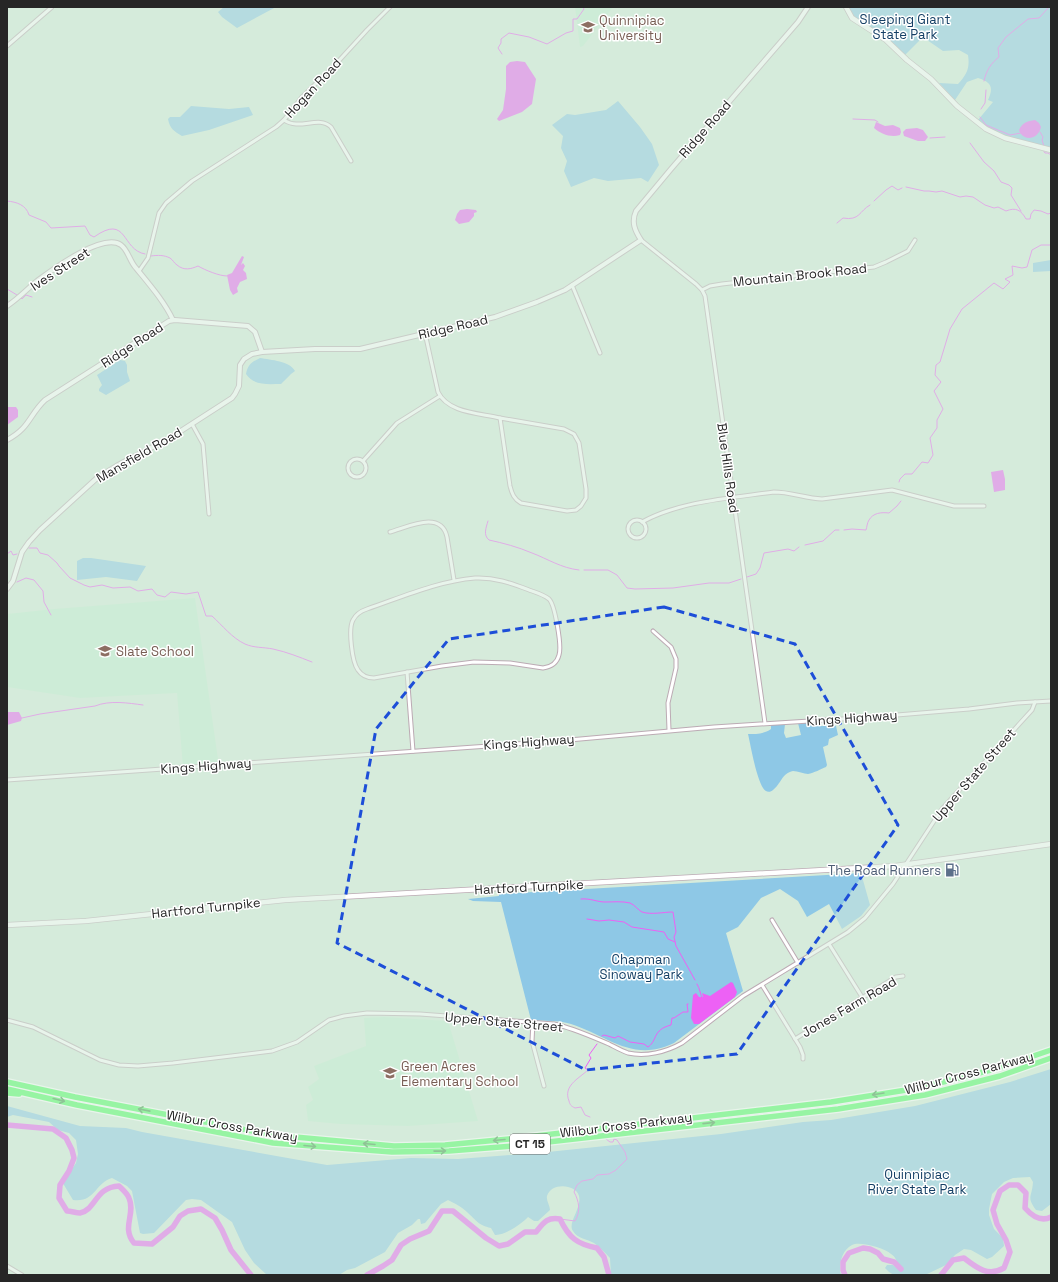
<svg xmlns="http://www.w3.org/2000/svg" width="1058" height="1282" viewBox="0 0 1058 1282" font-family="'Space Grotesk',sans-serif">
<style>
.education{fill:#c4eed3}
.green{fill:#8ec8e6}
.water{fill:#ed61f5}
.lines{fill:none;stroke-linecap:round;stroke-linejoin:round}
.stream{stroke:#ed61f5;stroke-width:1}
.river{stroke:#ed61f5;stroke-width:5.5}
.minor-casing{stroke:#bcabb4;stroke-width:5}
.tertiary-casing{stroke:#bcabb4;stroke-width:6}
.secondary-casing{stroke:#bcabb4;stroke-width:6}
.motorway-casing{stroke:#fff;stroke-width:8}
.minor{stroke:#fff;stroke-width:3}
.tertiary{stroke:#fff;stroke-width:4}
.secondary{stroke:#fff;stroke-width:4.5}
.motorway{stroke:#4dff61;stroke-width:5.5}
.oneway{stroke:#3a9244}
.marked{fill:none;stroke:#1d4ed8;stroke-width:3;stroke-dasharray:8 5;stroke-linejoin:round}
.labels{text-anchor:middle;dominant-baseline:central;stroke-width:3;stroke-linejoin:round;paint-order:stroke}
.shield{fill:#fff;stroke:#676767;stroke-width:1}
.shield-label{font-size:12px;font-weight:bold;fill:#262626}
.park-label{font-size:13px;fill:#143f65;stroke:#fff}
.education-label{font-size:13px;fill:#785e54;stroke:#fff;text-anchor:start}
.street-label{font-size:13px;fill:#262626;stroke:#fff}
.service-label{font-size:13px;fill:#4e5e75;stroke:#fff;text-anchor:end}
</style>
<rect width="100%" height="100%" fill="#d6ebdb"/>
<g class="education">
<path d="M575,7H613L583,46L580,47Z"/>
<path d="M195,598L219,766L183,768L177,693L80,698L7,687V614L54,609Z"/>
<path d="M384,1017L448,1021L478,1121L408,1126L340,1124L308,1121L306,1105L313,1100L308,1087L319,1079L314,1066L366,1046L364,1018Z"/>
</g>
<g class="green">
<path d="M224,7H276L237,28L222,17L218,12Z"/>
<path d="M849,7H1051V148C1023,141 1001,138 978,120L993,102L988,100C994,87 991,82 978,78L967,82L955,100L939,83L958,84C967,74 970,68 968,55L959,50L943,51L927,40L922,38L904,56C899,50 893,43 887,38C873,27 855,24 849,7Z"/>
<path d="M618,101L640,127L652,144L659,165L648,182L641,178L608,181L594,178L571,187L564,171L567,161L561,148L563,136L552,125L567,114L575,115L606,110Z"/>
<path d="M191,106L229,109L249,107L253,115L209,130L182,136C174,131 170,129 168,119L170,117H180Z"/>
<path d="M1051,260V271L1033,272V263Z"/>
<path d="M260,358C271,360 290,361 295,371L291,374L281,384C267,384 254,386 246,374C248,364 252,362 260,358Z"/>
<path d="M120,360L125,361L127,365V372L130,381L106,395L99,391V389L102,385L97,375Z"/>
<path d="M83,558H91L146,566L137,581L106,577L77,580V561Z"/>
<path d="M818,722L820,726H836L838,735L829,739L828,745L823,747L827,765L826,767C821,769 814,773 808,774C804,774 798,771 793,771C782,773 781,784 773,790C770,793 765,792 763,788C756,777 751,747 748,734C756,734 764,734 771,729V725L785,724L784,733L786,738L801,735L798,723Z"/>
<path d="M861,873L870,905L861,916L842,929L829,904L807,917L798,901L780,889L761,898L738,927L726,933L743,991L674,1043C633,1063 608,1036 571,1024C558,1020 544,1021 531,1020L501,902L473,901L468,899L499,896V894Z"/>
<path d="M1051,1069V1204L1042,1211L1036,1210C1026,1196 1032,1198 1033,1182L1030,1177L1013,1178L1004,1182L992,1194L989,1209V1215L994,1229L1003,1238L1004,1246L992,1257L987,1259L971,1250L964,1249L955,1255L946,1265L925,1275H894L889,1272L885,1268L887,1265H893L897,1268L898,1267C897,1262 896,1257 891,1254C884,1248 860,1241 852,1245C842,1250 838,1265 841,1275H611L610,1258C605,1253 600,1247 594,1243C587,1239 578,1239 573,1231C567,1223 582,1208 579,1196C576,1184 551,1182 547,1196C546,1201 550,1205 550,1210L538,1221H534L528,1217C523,1223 504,1236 495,1235L491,1228C478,1225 477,1221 467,1212C462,1207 454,1203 448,1200L441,1204L425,1223L421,1224L420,1219H418L412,1225L398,1233L385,1252L355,1268L347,1270L339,1275H267L254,1263L245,1250L232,1222L201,1200L192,1199L186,1200L154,1233L143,1234L140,1233L132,1191L127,1186L112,1178C95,1183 95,1203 73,1200L64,1185V1181L76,1163L78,1154L76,1140L69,1133L58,1130L49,1122L13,1115L7,1117V1106L80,1126L126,1128L142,1132L327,1165L411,1158L458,1159L538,1153L721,1134L803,1122L831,1120L915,1106L1010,1082Z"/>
</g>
<g class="water">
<path d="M517,61L525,62L536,79L532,104L522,112L499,121L497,119L503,110L506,89V66L510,62Z"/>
<path d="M1035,120L1039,123L1041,127C1038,140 1023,142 1019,130C1022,123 1027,121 1035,120Z"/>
<path d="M876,122L885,126L893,125L900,128L901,132L900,135C891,138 881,134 874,128Z"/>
<path d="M917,128L923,130L928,137L925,141H918L904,136L903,132L906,129Z"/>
<path d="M467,209L476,210L477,212L474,213V216L469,222L459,224L455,220L457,214L460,210Z"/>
<path d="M242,256L244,257L241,265L243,263L245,266L243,270L246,273L247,279L240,282L237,288L238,292L233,295L230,290L227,275L232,273Z"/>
<path d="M7,407H16L18,410V417L7,425Z"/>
<path d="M1003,470L1005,479V490L994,492L991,472Z"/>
<path d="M7,712H19L22,718L21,721L7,725Z"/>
<path d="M731,982L733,983L737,992L735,997L699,1024H694L691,1018L693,995L696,993L699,997H703L702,993L710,996Z"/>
</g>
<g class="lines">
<g class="stream">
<path d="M502,54L498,48L501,43V39L509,33L529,37L547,44L566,33L573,31V19H577L584,9L583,7"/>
<path d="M984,81C986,71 991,63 999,57L998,48L1006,37L1028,19L1039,18L1049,7"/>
<path d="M981,109L985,103L986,90"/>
<path d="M980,117L986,125L1010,135L1021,133"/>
<path d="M853,119L875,120L878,122"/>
<path d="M1040,132L1043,137L1042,140L1044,146"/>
<path d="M930,138L945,137"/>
<path d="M970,143L984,162L994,171L1001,182L1009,185L1012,188L1011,195L1021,211"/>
<path d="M1043,150L1045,153H1048L1051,155"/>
<path d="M906,187L924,191H929L936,192L942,191L960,197L966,196L973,197L985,205L994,208L998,207L1006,211C1016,207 1021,210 1026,219H1030L1031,214L1034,210L1041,211L1048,214L1051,213"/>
<path d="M7,201C17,202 26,205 29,215L46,222L51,228L85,226L90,235L94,237C128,213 121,250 145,254"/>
<path d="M874,201L886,190L892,186L898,190L902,188"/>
<path d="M837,223L843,218C860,221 859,211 870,205"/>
<path d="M151,256C158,255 164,255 170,258C173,260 174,263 177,265C184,271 191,269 198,266C205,270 219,276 227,276"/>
<path d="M7,289L17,295"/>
<path d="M21,298L22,299L26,295L32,297"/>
<path d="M899,482L900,479L905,474H912L922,462L928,463L933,455L930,438L937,428V420L943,409L934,391L941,382L935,375L936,365L940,362L950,329L962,309L994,283L1003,289L1010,282L1005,279L1013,275L1012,266L1022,268L1027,267L1032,250L1041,245H1051"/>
<path d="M488,521C486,528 483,535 489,540C503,543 518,547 532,553C548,559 561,568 579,570"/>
<path d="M844,530L852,529L866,530C867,527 867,523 869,520C873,513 881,512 889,513L897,506L901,501"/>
<path d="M805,545L823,541L835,530H839"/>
<path d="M29,548H37L40,553L48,555L57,563L59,566L70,578L84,585L90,587L102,585L113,588L130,587L138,591L152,589L157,595L165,597L171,592L186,594L198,592L206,616H212C222,625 232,638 245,644C254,648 263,647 273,649C287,652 299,657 312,662"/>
<path d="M7,554L11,551L13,555L17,554"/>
<path d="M584,570H608L617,575L627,588L635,589L673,588L709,583H729L741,579"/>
<path d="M747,577L756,574L760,568L764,553L788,549L794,551L799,547"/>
<path d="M17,582L26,578L34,580L43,591L44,602L51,615"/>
<path d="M22,718L40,714L95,706C110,700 128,703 143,705"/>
<path d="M581,899C590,898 597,902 605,902C614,902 622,901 630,903C635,905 638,910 642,912C651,915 664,912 673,912L676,932L674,937L676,946L695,980"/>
<path d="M587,919L599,921L609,920L624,922L632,927L664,932L668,939L675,942"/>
<path d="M697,984C700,989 700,993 702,998"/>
<path d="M602,1036L604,1035L615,1038L618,1036L630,1042L644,1044L648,1047C658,1040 652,1030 671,1025L672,1018H674L683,1012H688L687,1004H688"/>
<path d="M590,1117L585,1115L581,1107L575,1108C571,1106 570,1105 569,1101C563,1086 578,1079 588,1070L585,1068L591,1058L589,1055L597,1044"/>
<path d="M560,1219L575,1221C581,1211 579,1201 574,1192L577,1185L582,1181L593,1179L597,1175L609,1174L616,1170L627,1159L625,1152L617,1140L614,1139L613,1142H610L606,1139"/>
</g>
<g class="river">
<path d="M7,1125L53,1129L66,1138L72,1150L74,1158L69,1171L60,1185L59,1198L67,1211C71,1211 76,1213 80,1213C96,1210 95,1187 119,1186C122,1189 127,1193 129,1198C136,1214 121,1227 134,1243L152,1244L173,1227L180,1216L188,1211L201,1209L215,1218L222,1230L231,1250L251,1275"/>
<path d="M367,1275L383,1266L392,1260L401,1245L410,1239L429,1231L442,1211H453L486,1238L499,1246L508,1244L525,1232H536C544,1222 547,1217 560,1219C569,1238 577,1244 597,1248L604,1257L609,1275"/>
<path d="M845,1275L843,1270V1262L849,1253L863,1248L870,1249L878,1253L883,1259L894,1262L901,1269"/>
<path d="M941,1275L953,1260L964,1258C977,1268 988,1277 1004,1268L1010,1252L1006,1240L997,1224L993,1210L1000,1191L1009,1185H1018L1026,1193L1025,1208C1032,1216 1041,1222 1051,1217"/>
</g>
<g class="minor-casing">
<g id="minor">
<path d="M7,46L52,7"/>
<path d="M284,120C300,131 318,115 331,127L351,161"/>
<path d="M641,240L696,284L702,290L705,296L765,723"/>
<path d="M139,271L148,258L159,213L166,203L192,181L276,127L284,120L302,97L334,66L367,30L390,7"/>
<path d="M572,285L600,353"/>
<path d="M702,290L710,286L722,284L874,267L886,262L908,251L915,240"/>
<path d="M425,333L438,392C448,413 479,413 500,418"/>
<path d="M500,418L564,429L574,434L579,443L586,489V498L581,506L576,510L567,511L521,503C514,499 512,494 510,486Z"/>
<path d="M192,424L203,444L209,514"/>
<circle cx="357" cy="468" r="9"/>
<path d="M363,461L397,423L440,396"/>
<circle cx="637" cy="529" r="9"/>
<path d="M642,522C680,501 731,498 774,492C790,492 805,498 822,499L892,490L954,506H984"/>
<path d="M390,532C408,527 441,510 447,537L454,580"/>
<path d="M475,578C496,577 513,584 532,591C538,593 544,595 549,599C555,605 562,646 559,655C557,663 551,667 543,668L510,663L474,662L442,666L374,678C368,678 362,676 358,670C352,662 348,629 353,620C356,614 361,611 367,609C402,597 438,581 475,578Z"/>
<path d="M653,631L671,647L676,659V668L668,703L669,730"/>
<path d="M407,672L413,751"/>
<path d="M7,780L558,741L714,727L873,717L969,709L1017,703L1051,701"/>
<path d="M772,920L798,963"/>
<path d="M829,944L862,997"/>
<path d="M762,985L800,1047L803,1055V1059"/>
<path d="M7,1020L33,1027L100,1060L119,1065L138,1066L173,1063L272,1051L297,1042L329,1020L344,1016L367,1013L420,1014L554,1024C573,1028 590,1036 609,1044C615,1047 622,1051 628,1053C646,1057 666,1052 682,1043L743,996L848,932L865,918L893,884L942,809L1032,710L1035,702"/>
<path d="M533,1022L532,1041L544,1086"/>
<path d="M795,1039L896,977L903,976"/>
<path d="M7,1266L22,1275"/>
</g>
</g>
<g class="tertiary-casing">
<g id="tertiary">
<path d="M7,306C18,299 27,289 37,281C52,270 103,232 121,245C128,250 130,262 136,268C149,284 164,301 173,320"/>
<path d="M7,440C30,428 29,415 45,400L169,321L175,320L248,326L255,332L262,352"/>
<path d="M7,589L13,581L22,552L29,542L40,530L97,478L118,465L170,438L232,398L235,394L239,386L240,365L244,359L252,354L262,352L315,349H360L495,317L537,302L565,290L641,240C635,231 631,222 636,211L671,169L798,22L808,7"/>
</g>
</g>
<g class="secondary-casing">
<g id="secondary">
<path d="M846,7L852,18L886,40L907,60L931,79L957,106L986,129L1005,138L1051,150"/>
<path d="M7,925L86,921L285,900L895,866L1051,844"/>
</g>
</g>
<g class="motorway-casing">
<g id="motorway">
<path d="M7,1082L75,1097L273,1135L394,1146L445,1145L509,1139L831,1102L919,1088L995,1069L1051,1050"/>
<path d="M7,1089L77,1105L273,1143L392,1152L449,1151L513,1146L838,1109L925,1095L1000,1076L1051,1058"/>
<path d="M7,1093L19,1094"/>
</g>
</g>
<use href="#minor" class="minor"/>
<use href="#tertiary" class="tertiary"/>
<use href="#secondary" class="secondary"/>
<use href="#motorway" class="motorway"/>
</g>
<defs><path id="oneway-shaft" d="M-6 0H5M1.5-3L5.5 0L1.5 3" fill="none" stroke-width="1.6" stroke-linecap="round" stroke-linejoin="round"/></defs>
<g class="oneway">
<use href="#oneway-shaft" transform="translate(878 1094) rotate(171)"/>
<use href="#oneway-shaft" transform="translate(59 1100) rotate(14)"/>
<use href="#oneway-shaft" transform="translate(144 1110) rotate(-169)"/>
<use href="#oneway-shaft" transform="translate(709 1123) rotate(-6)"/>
<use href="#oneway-shaft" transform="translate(499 1140) rotate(175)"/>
<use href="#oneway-shaft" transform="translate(369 1144) rotate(-175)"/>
<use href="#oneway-shaft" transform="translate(310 1146) rotate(5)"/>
<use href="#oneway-shaft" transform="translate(440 1151) rotate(-1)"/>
</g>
<path d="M0 0H1058V1282H0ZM664,607L795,644L898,825L737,1054L586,1070L337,943L376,729L449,639Z" fill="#d6ebdb" fill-opacity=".55" fill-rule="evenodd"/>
<path class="marked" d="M664,607L795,644L898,825L737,1054L586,1070L337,943L376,729L449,639Z"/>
<defs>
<g id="university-bare" transform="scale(1.08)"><path d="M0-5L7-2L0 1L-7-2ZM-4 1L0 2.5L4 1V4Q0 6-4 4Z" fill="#8d6e63" stroke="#fff" stroke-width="2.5" paint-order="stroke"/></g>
<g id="school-bare" transform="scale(1.08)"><path d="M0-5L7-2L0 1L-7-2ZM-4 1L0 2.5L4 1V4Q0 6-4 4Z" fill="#8d6e63" stroke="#fff" stroke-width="2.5" paint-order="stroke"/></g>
<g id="fuel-bare" transform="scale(1.08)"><path d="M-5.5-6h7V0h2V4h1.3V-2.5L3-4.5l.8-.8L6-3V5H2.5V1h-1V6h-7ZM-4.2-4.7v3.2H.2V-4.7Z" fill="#5c6f8a" stroke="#fff" stroke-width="2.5" paint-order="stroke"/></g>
</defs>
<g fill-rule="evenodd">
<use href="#university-bare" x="588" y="27"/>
<use href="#school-bare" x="105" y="651"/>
<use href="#fuel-bare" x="952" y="870"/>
<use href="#school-bare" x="390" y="1073"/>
</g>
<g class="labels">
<rect class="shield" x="510" y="1134" width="40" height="20" rx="3"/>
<g class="shield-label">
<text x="530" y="1144">CT 15</text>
</g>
<g class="park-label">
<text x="905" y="19">Sleeping Giant<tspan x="905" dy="15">State Park</tspan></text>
<text x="641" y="959">Chapman<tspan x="641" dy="15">Sinoway Park</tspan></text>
<text x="917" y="1174">Quinnipiac<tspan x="917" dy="15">River State Park</tspan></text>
</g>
<g class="education-label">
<text x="599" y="20">Quinnipiac<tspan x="599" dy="15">University</tspan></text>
<text x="116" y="651">Slate School</text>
<text x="401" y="1066">Green Acres<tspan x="401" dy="15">Elementary School</tspan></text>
</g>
<g class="street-label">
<text transform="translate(313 88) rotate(-47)">Hogan Road</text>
<text transform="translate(705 129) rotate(-49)">Ridge Road</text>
<text transform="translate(60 269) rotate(-33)">Ives Street</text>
<text transform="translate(800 275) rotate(-6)">Mountain Brook Road</text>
<text transform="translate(453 327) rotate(-13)">Ridge Road</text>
<text transform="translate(132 345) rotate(-33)">Ridge Road</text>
<text transform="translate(139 455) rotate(-30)">Mansfield Road</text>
<text transform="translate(728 468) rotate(82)">Blue Hills Road</text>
<text transform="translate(852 718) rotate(-4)">Kings Highway</text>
<text transform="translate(529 742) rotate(-4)">Kings Highway</text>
<text transform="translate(206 766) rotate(-4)">Kings Highway</text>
<text transform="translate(974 775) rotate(-49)">Upper State Street</text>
<text transform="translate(529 887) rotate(-3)">Hartford Turnpike</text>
<text transform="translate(206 908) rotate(-6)">Hartford Turnpike</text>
<text transform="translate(849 1007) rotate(-30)">Jones Farm Road</text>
<text transform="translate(504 1022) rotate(5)">Upper State Street</text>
<text transform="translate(969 1073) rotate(-15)">Wilbur Cross Parkway</text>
<text transform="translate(626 1125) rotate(-7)">Wilbur Cross Parkway</text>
<text transform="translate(232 1126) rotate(10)">Wilbur Cross Parkway</text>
</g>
<g class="service-label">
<text x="941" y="870">The Road Runners</text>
</g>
</g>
<rect width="1058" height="1282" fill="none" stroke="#262626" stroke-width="16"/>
</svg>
